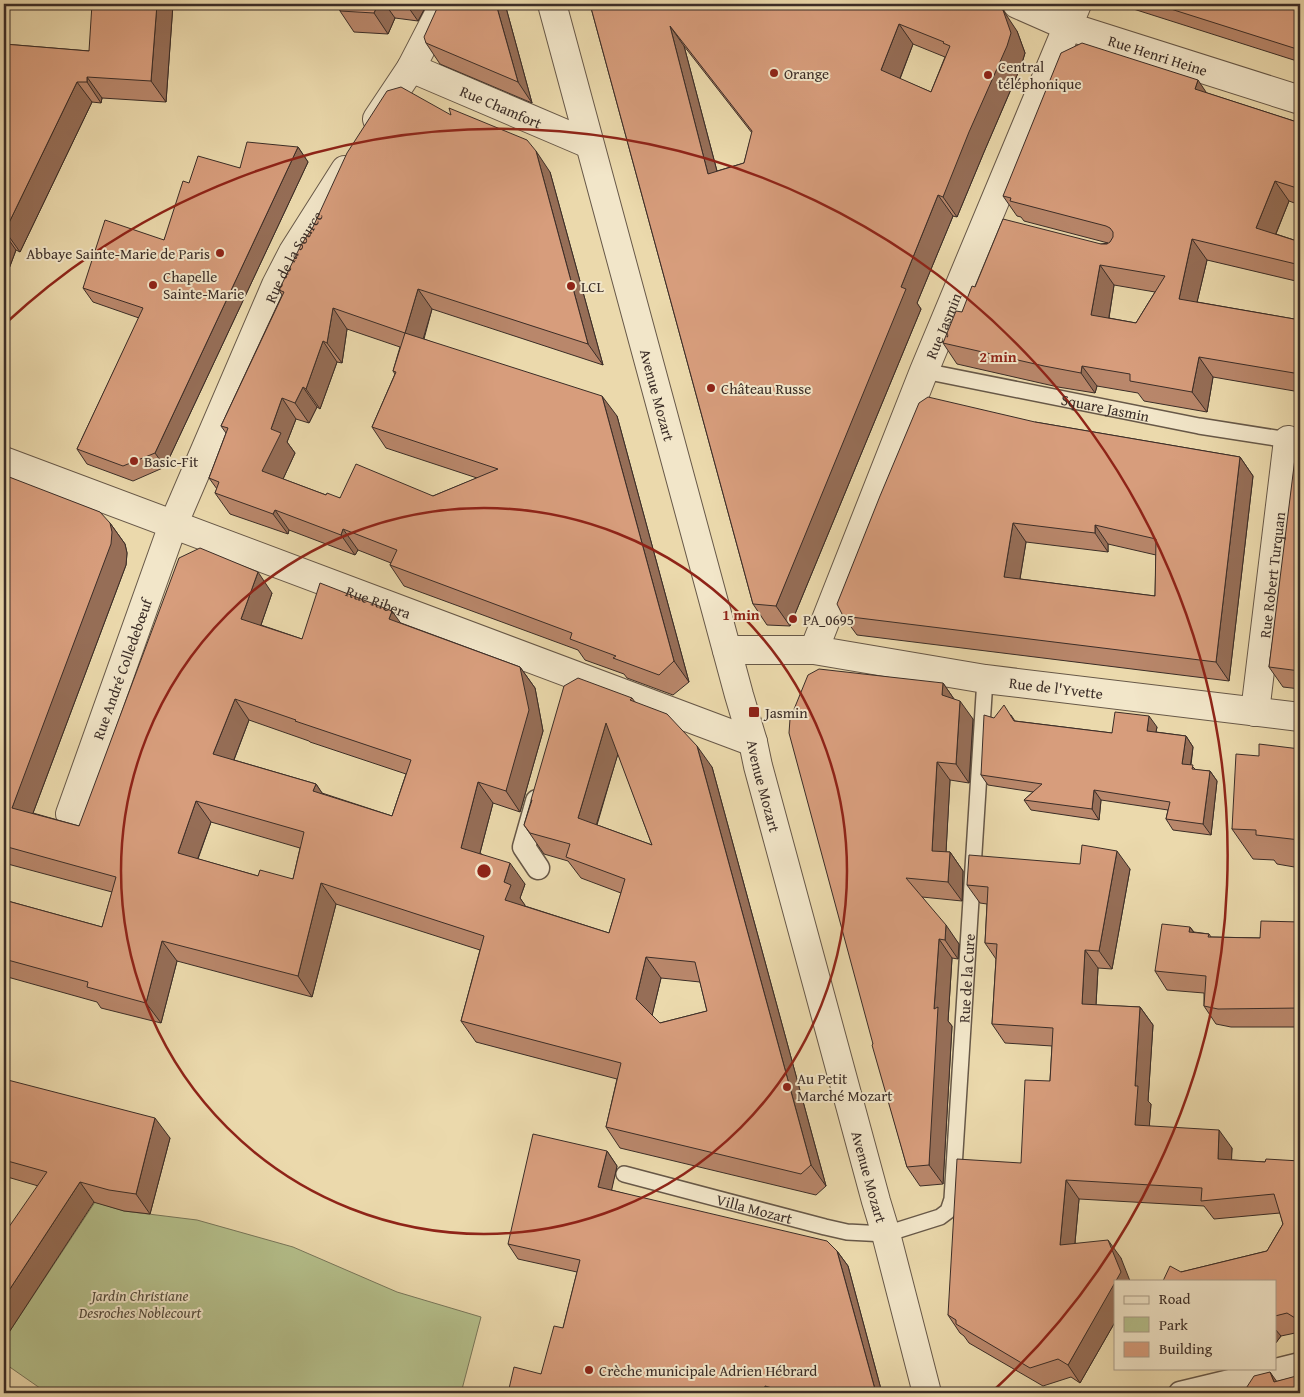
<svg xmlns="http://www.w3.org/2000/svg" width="1304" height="1397" viewBox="0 0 1304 1397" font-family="'Gentium Book Plus',serif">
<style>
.green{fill:#b5c08c;stroke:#78765a}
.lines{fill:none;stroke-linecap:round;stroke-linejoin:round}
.service-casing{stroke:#675848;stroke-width:18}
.pedestrian-casing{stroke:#675848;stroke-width:25}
.minor-casing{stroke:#675848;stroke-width:30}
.tertiary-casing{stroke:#675848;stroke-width:30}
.service{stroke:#f2e6c9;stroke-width:15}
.pedestrian{stroke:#f2e6c9;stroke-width:22}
.minor{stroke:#f2e6c9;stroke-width:28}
.tertiary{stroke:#f2e6c9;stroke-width:28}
.wall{fill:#b9876b;stroke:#3b2d27;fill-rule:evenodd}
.shaded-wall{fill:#966e57;stroke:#3b2d27}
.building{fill:#d79d7c;stroke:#3b2d27;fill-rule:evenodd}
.ring{fill:none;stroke:#8f2418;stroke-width:2.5}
.poi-dot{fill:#8f2418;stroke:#f2e6c9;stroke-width:2}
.labels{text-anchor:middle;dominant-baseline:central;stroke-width:4;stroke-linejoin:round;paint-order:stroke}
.street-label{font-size:15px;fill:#3b2d27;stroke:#f2e6c9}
.poi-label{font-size:15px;fill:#3b2d27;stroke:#f2e6c9;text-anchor:start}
.park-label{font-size:15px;font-style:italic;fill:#534a3b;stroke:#f2e6c9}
.centre{fill:#8f2418;stroke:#f2e6c9;stroke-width:2.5}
.ring-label{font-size:15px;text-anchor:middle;font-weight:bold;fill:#8f2418;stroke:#f2e6c9;stroke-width:4;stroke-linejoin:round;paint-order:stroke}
</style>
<rect width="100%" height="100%" fill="#ebd9ac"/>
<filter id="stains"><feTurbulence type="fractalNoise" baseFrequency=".004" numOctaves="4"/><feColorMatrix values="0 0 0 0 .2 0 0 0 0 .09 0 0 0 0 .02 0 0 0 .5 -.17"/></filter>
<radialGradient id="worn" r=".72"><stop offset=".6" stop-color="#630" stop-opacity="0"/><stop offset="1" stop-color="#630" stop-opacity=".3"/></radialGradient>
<path class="green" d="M95,1202L124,1211L197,1220L293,1247L397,1292L481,1317L461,1393H47L4,1363V1340Z"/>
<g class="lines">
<g class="service-casing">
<g id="service">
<path id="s1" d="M924,371L1199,426L1288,440"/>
<path id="s2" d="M624,1174L825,1227L847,1232L886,1234L940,1217L948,1211L952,1199L985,679"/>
</g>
</g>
<g class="pedestrian-casing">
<g id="pedestrian">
<path d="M537,801L524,847L538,868"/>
<path d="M1180,1393L1300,1364"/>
</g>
</g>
<g class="minor-casing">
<g id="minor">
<path id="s3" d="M1017,4L1067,26L1300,100"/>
<path id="s4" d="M411,68L589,144"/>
<path d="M377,119L411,68L444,4"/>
<path id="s5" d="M4,461L753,742"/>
<path id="s6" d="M727,650H814L985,679L1300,717"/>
<path id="s7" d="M814,650L924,371L1077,4"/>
<path id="s8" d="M1255,712L1288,440"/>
<path id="s9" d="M70,814L173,525L276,285L293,252L345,170"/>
</g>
</g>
<g class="tertiary-casing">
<g id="tertiary">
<path id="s10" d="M552,4L739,695L753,742L758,766L876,1201L886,1234L927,1393"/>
</g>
</g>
<use href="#service" class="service"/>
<use href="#pedestrian" class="pedestrian"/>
<use href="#minor" class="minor"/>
<use href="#tertiary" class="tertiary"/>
</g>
<g class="wall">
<path d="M173,4L166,102L102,98L101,103L92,102L20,252L16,250L4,282V44L89,51Z"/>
<path d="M340,4H427L418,21L395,18L388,34L354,32L340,11Z"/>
<path d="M437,4H505L532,103L440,64L426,43L438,6Z"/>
<path d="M590,4L1017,31L1025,53L1021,66L984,152L957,217L953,216L917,303L921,309L790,626L767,625L753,604ZM913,44L945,57L931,92L900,79ZM684,46L752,133L744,163L717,171Z"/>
<path d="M1121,4H1300V62L1124,6Z"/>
<path d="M1207,93L1300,123V205L1289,201L1276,234L1300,242V282L1207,260L1197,302L1300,320V392L1213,377L1207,412L1144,401L1138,393L1097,386L1095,393L1058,387L957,364L943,343L962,312L975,287L1101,244L1108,243L1024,221L1021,217L1017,216L1003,196ZM1114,285L1155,292L1136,323L1109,318Z"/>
<path d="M298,147L308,162L165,467L133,481L87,464L77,449L139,318L93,302L83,288L164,240L189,183L240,168Z"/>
<path d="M550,172L603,365L432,309L424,339L617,416L689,682L673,695L627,678L624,674L585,660L578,650L404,586L390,565L391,563L358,550L355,555L289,530L288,534L230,514L215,493L217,489L209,478L226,433L221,426L282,295L279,290ZM347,329L400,347L393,371L395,374L372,427L386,448L477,478L433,496L340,498L326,495L283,479L295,453L287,442L296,419L309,423L317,407L320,409L337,362L342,363Z"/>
<path d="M1035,422L1240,457L1253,476L1229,681L857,635L843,616ZM1026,542L1108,552V544L1156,555L1155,596L1020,579Z"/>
<path d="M1300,442V689L1283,687L1269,667Z"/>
<path d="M4,475L110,523L125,544L127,553L126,565L33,813L79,826L272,593L261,625L302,639L401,623L520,667L535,688L543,731L520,812L493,803L480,853L525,884L520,898L525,906L609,933L621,893L581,878L568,861L544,854L524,825L531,801V800L632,698L635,702L712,767L826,1186L816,1195L620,1148L606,1127L617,1079L476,1042L461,1021L480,950L336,904L312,997L177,961L161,1023L101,1008L97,1002L4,976V900L102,927L112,892L4,863ZM249,720L309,741L310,742L406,774L392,816L322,793L316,784L234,760ZM618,753L652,845L597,825ZM211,822L300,848L293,879L258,876L198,859ZM661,978L700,982L707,1011L660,1023L652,1015Z"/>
<path d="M943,683L954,699L973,719L969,783L950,780L947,832L946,852H950L963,871L962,901L922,897L959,944L958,959L952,958L948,1021L952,1026L943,1184L920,1186L907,1167L873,1044Z"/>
<path d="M1011,715L1015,721L1112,733L1157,727L1156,732L1186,736L1193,747L1191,765L1196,770L1210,771L1217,781L1211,835L1173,830L1166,819L1168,810L1101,800L1099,820L1031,810L1024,800L1033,792L988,785L981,775L994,718Z"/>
<path d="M1300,749V868L1277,864L1274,860L1253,859L1232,829L1259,756Z"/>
<path d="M1130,869L1112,969L1098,968L1096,1005L1140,1007L1153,1025L1148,1101L1151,1104L1149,1126L1232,1148L1231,1160L1265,1162L1300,1161V1332L1281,1336L1275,1344V1281L1181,1272L1267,1251L1283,1224L1280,1213L1214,1219L1204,1206L1079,1199L1075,1243L1121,1258L1115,1281V1322L1080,1383L1071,1377L1043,1386L969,1343L964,1336L960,1333L948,1315L1021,1163L1050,1081L1052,1046L1005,1043L992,1024L996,959L985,943L987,904L980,903L967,885Z"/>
<path d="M1300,922V1027H1231L1216,1024L1204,1006V993L1167,990L1155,971L1190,927L1194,932L1209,934L1211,937L1260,938Z"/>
<path d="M4,1079L170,1138L150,1214L124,1211L4,1176Z"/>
<path d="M607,1151L617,1166L611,1190L837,1251L848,1266L882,1393H508L541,1374L563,1328L577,1272L518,1259L508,1244Z"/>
</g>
<g class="shaded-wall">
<path d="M157,4H173L166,102L151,81Z"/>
<path d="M378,4H385L395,18L388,34L374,13Z"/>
<path d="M406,4H427L418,21Z"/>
<path d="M496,4H505L532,103L518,82Z"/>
<path d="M1003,10L1017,31L1025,53L1021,66L984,152L957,217L943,197Z"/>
<path d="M899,24L913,44L895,91L881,70Z"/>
<path d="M670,26L684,46L723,194L708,174Z"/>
<path d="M87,77L102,98L101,103L87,82Z"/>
<path d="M1198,80L1212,101L1195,89Z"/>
<path d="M77,82L92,102L20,252L5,231Z"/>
<path d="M298,147L308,162L165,467L155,453Z"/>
<path d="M536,151L550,172L603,365L588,344Z"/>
<path d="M1275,181L1289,201L1270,248L1256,228Z"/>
<path d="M938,195L953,216L917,303L921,309L790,626L776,606L901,287Z"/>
<path d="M4,233L16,250L4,282Z"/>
<path d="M1192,239L1207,260L1193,319L1179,299Z"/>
<path d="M1100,265L1114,285L1106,335L1091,315Z"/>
<path d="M418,289L432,309L419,353L405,333Z"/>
<path d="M333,308L347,329L342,363L327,343Z"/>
<path d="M323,341L337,362L320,409L306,389Z"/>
<path d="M1199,357L1213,377L1207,412L1192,392Z"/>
<path d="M1082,366L1097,386L1095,393L1081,373Z"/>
<path d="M303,387L317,407L309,423L295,403Z"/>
<path d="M602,396L617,416L689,682L674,661Z"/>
<path d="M282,398L296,419L287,442L295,453L277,492L262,471L271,429Z"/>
<path d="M1240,457L1253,476L1229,681L1216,662Z"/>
<path d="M275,510L289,530L288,534L273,514Z"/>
<path d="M110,523L125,544L127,553L126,565L27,829L12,808Z"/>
<path d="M1013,523L1026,542L1017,596L1004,577Z"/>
<path d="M1095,525L1108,544V552L1095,533Z"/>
<path d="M343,529L358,550L355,555L341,535Z"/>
<path d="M258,572L272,593L256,639L241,619Z"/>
<path d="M392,611L407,632L389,619Z"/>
<path d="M520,667L535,688L543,731L520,812L506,791Z"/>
<path d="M943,683L956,702L942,695Z"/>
<path d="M235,699L249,720L228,775L213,754Z"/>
<path d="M960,701L973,719L969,783L956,764Z"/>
<path d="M1149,716L1157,727L1154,741L1147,731Z"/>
<path d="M606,723L621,744L592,839L578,818Z"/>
<path d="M1186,736L1193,747L1189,775L1182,764Z"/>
<path d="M697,746L712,767L826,1186L811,1165Z"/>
<path d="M937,762L950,780L945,870L932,851Z"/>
<path d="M1210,771L1217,781L1211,835L1203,824Z"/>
<path d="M478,782L493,803L476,868L461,848Z"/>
<path d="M316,784L330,805L313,791Z"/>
<path d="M1094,790L1101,800L1099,820L1092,809Z"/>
<path d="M196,801L211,822L192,874L178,853Z"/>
<path d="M1117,851L1130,869L1112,969L1099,951Z"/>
<path d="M950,852L963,871L962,901L948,882Z"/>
<path d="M510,863L525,884L520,898L525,905L520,921L505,900L504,882Z"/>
<path d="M321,883L336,904L312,997L298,976Z"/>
<path d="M946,925L959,944L958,959L945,940Z"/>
<path d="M1190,927L1202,945L1189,932Z"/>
<path d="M939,939L952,958L948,1021L952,1026L943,1184L929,1165L934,1009Z"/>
<path d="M162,941L177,961L161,1023L146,1003Z"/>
<path d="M1085,950L1098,968L1095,1022L1082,1004Z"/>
<path d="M646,957L661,978L651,1020L636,999Z"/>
<path d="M1140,1007L1153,1025L1148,1101L1151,1104L1148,1143L1135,1125V1086Z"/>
<path d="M155,1118L170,1138L150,1214L136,1194Z"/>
<path d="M1219,1130L1232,1148L1231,1177L1218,1159Z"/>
<path d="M607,1151L617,1166L609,1202L598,1187Z"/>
<path d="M1066,1180L1079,1199L1073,1263L1060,1245Z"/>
<path d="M80,1182L94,1202L4,1340V1298Z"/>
<path d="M1108,1240L1121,1258L1130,1281H1115Z"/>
<path d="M837,1251L848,1266L882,1393H876Z"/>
<path d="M1115,1281V1322L1080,1383L1068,1365Z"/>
<path d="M1275,1329L1281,1336L1275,1344Z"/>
<path d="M1270,1372L1280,1386L1274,1382Z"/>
<path d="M765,1386L770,1393H763Z"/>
</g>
<g class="building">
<path d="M92,4H157L151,81L87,77V82H77L5,231H4V44L89,51Z"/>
<path d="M340,4H378L374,13L340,11Z"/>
<path d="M437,4H496L518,82L426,43L424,37L439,4Z"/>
<path d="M590,4H988L1003,10L1011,33L1007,46L969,132L943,197L938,195L901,287L906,289L776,606L753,604ZM899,24L944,42L943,43L950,46L931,92L881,70ZM670,26L752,131L744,163L708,174Z"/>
<path d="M1155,4H1300V50Z"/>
<path d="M1082,43L1198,80L1195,89L1300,123V189L1275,181L1256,228L1300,242V265L1192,239L1179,299L1300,320V374L1199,357L1192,392L1130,381V374L1082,366L1081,373L1044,366L943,343L956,311L962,312L972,286L975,287L1003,219L1101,244H1107L1110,242L1113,237V232L1110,228L1106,226L1010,201L1011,198L1003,196L1061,53ZM1100,265L1165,276L1136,323L1091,315Z"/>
<path d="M401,87L451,115L449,108L527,140L536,151L588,344L418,289L405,333L602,396L674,661L659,675L613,658L616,656L570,639L572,633L390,565L397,550L343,529L341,535L275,510L273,514L215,493L219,482L209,478L228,428L221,426L284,292L279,290L301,245L313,227L347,153L387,91ZM333,308L405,333L393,371L396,372L372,427L498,469L433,496L356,464L340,498L327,493L326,495L262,471L281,433L271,429L282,398L295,403L303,387L306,389L323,341L327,343Z"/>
<path d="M247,142L298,147L155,453L123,466L77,449L143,308L83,288L105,220L164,240L183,181L189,183L198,156L240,168Z"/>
<path d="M928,397L1035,422L1240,457L1216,662L843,616L837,604L880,496L919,403ZM1013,523L1095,533V525L1156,539L1155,596L1004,577Z"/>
<path d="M1297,442H1300V671L1269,667Z"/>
<path d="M4,475L100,512L110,523L112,532L111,544L12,808L79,826L179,558L200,548L258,572L241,619L302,639L320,583L392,611L389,619L520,667L529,710L506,791L478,782L461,848L510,863L504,882L511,885L505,900L609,933L625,879L566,857L570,844L530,833L524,825L532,800H531L564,686L578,678L632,698L630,700L667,714L697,746L811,1165L801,1174L606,1127L621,1063L461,1021L484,936L321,883L298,976L162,941L146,1003L87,987L88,982L4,959V900L102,927L116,877L4,846ZM235,699L296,720L295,721L411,760L392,816L313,791L316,784L213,754ZM606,723L652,845L578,818ZM196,801L304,832L293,879L260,870L258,876L178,853ZM646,957L695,962L707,1011L660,1023L636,999Z"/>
<path d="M819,669L943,683L942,695L960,701L956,764L937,762L934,813L932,851L950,852L948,882L906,878L946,925L945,940L939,939L934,1009L938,1007L929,1165L907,1167L872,1045L873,1044L789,733L790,719L808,675Z"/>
<path d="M1004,705L1014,721L1112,733L1115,712L1149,716L1147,731L1186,736L1182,764L1193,765L1192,769L1210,771L1203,824L1166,819L1170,802L1094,790L1092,809L1024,800L1042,784L981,775L984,715L994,718Z"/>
<path d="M1259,744L1300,749V840L1256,835V830L1232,829L1236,754L1259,756Z"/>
<path d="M1082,845L1117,851L1099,951L1085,950L1082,1004L1140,1007L1135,1086H1138L1135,1125L1219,1130L1218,1159L1265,1162L1266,1159L1300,1161V1321L1287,1313L1275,1316V1281H1163L1170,1266L1181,1272L1267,1251L1283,1224L1274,1194L1201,1201L1202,1188L1066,1180L1060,1245L1108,1240L1121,1272L1068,1365L1058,1359L1030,1368L956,1324V1320L948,1315L957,1159L1021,1163L1025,1080L1050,1081L1053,1028L992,1024L997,944L985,943L988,887L967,885L969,855L1080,864Z"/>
<path d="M1261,921L1300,922V1008L1218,1009L1204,1006L1206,976L1155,971L1162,924L1190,927L1189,932L1209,934L1208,937L1260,938Z"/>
<path d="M4,1079L155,1118L136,1194L109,1190L80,1182L4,1298V1234L47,1172L4,1160Z"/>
<path d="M533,1134L607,1151L598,1187L827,1241L837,1251L876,1393H790L765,1386L763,1393H508L514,1367L541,1374L554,1326L563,1328L580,1260L508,1244Z"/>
<path d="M1270,1372L1274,1382L1300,1375V1393H1243L1254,1376Z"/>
</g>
<g class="ring">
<circle cx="484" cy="871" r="363"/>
<path d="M7 322A727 727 0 0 1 994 1390"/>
</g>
<g class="poi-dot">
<circle cx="774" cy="73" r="5"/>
<circle cx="988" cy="75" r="5"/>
<circle cx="220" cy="253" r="5"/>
<circle cx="153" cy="285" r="5"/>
<circle cx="571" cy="286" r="5"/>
<circle cx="711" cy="388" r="5"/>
<circle cx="134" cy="461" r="5"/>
<circle cx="793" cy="619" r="5"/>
<rect x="748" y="706" width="12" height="12" rx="2.5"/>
<circle cx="787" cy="1087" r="5"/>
<circle cx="589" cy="1370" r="5"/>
</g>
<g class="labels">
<g class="street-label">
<text stroke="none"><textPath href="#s3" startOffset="150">Rue Henri Heine</textPath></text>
<text stroke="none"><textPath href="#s4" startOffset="98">Rue Chamfort</textPath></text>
<text stroke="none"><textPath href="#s9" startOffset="601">Rue de la Source</textPath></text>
<text stroke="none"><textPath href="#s7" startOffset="349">Rue Jasmin</textPath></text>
<text stroke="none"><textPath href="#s10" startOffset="405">Avenue Mozart</textPath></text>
<text stroke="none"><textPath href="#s1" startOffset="185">Square Jasmin</textPath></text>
<text stroke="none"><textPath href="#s8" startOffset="138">Rue Robert Turquan</textPath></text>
<text stroke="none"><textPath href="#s5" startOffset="400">Rue Ribera</textPath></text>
<text stroke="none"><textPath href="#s9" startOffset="154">Rue André Colledebœuf</textPath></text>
<text stroke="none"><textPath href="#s6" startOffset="332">Rue de l'Yvette</textPath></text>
<text stroke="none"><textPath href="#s10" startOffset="810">Avenue Mozart</textPath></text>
<text stroke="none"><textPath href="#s2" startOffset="570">Rue de la Cure</textPath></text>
<text stroke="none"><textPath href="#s10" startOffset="1215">Avenue Mozart</textPath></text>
<text stroke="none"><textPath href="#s2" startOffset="135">Villa Mozart</textPath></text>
</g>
<g class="poi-label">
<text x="998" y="66">Central<tspan x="998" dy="17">téléphonique</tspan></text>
<text x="784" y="73">Orange</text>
<text x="210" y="253" text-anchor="end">Abbaye Sainte-Marie de Paris</text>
<text x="163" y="276">Chapelle<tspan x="163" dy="17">Sainte-Marie</tspan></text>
<text x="581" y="286">LCL</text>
<text x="721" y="388">Château Russe</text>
<text x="144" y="461">Basic-Fit</text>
<text x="803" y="619">PA_0695</text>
<text x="765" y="712">Jasmin</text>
<text x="797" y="1078">Au Petit<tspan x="797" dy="17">Marché Mozart</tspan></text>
<text x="599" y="1370">Crèche municipale Adrien Hébrard</text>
</g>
<g class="park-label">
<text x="140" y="1295">Jardin Christiane<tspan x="140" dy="17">Desroches Noblecourt</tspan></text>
</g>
</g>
<circle cx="484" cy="871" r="8" class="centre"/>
<g class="ring-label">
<text x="998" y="362">2 min</text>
<text x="741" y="620">1 min</text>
</g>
<rect width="1304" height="1397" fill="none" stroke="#ebd9ac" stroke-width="20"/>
<rect x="5" y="5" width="1294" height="1387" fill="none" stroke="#3b2d27" stroke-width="2.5"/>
<rect x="10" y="10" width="1284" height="1377" fill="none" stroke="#3b2d27"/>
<rect x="1114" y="1280" width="162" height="90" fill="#f2e6c9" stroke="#a99c88"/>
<rect x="1124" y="1296" width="25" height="8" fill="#f2e6c9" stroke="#a99c88"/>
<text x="1159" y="1304" font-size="15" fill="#3b2d27">Road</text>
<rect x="1124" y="1317" width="25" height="15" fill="#b5c08c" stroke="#a99c88"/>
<text x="1159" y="1330" font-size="15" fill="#3b2d27">Park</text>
<rect x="1124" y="1342" width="25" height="15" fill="#d79d7c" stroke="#a99c88"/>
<text x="1159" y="1354" font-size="15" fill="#3b2d27">Building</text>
<rect width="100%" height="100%" filter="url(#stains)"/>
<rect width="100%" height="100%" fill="url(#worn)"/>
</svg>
